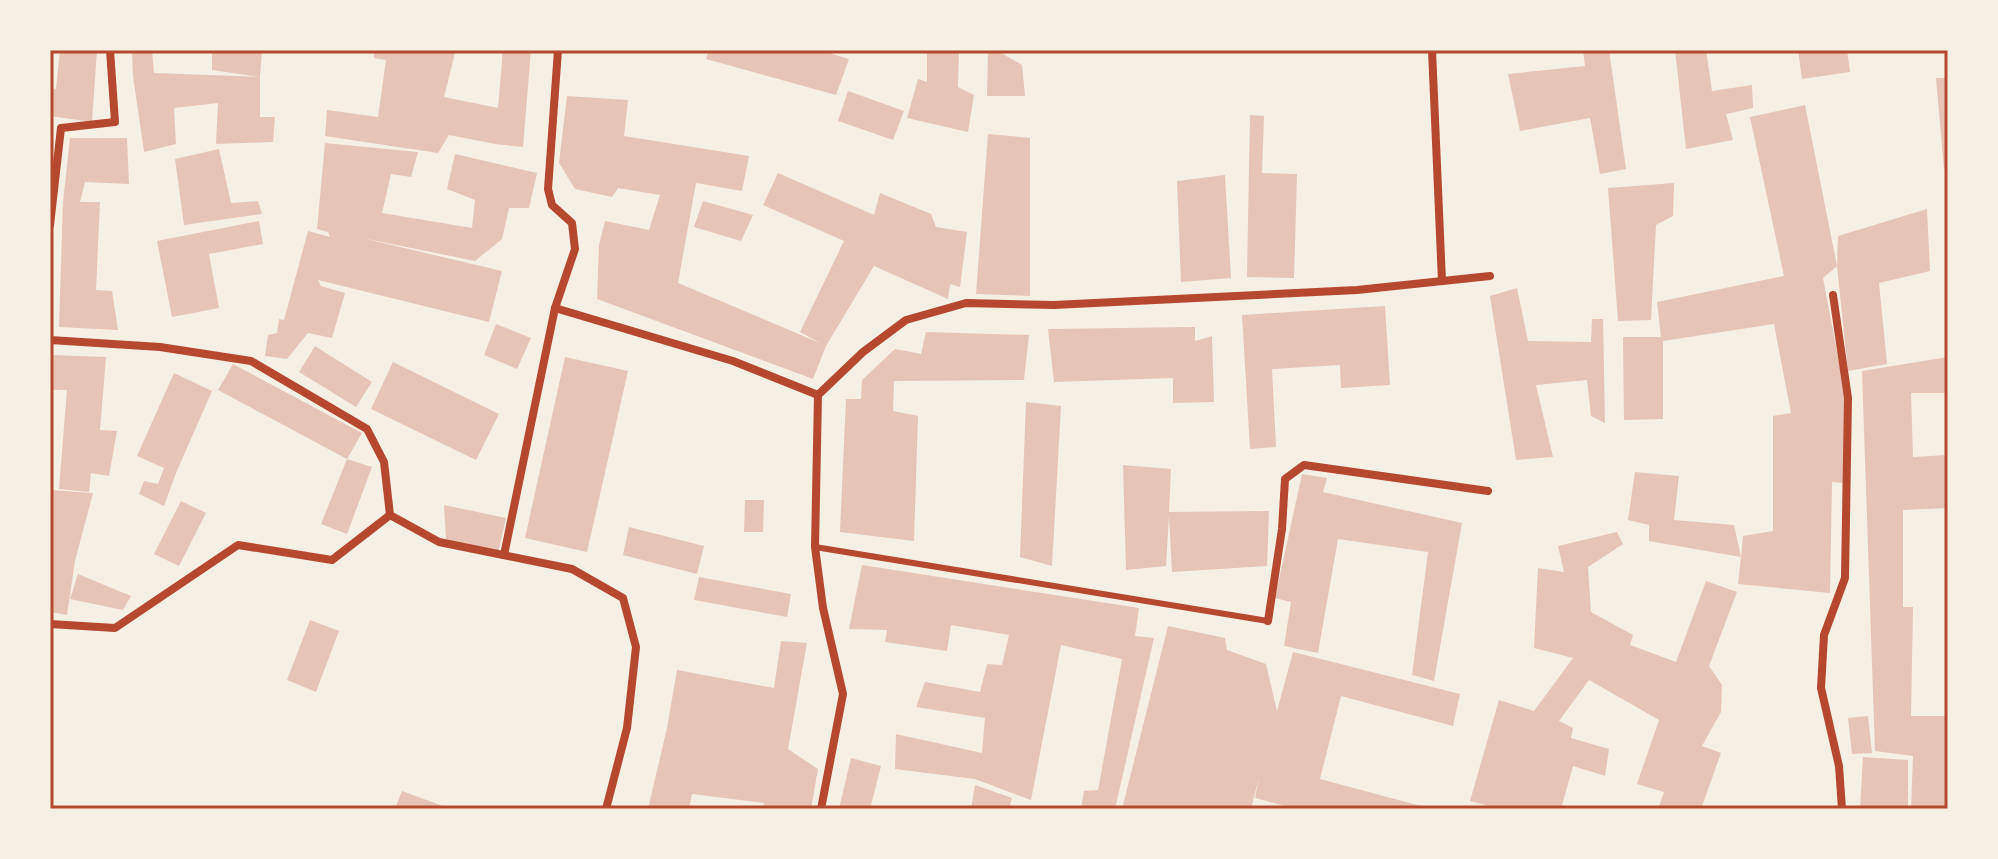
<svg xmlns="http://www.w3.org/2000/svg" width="1998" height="859" viewBox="0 0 1998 859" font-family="'Roboto Condensed',sans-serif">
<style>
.building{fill:#e6c5b7}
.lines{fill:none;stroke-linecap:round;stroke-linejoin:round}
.service{stroke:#b5482f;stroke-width:6}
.minor{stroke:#b5482f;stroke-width:8}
.neatline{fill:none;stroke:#b5482f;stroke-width:3}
</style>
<rect width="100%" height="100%" fill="#f6efe4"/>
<g class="building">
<path d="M60,50H97L92,122L50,116V88L56,89Z"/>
<path d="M132,50H152L154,73L260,77L212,70V50H262L260,77V117H275L273,142L216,144L218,103L174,108L176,144L144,152L133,76Z"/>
<path d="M374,50H447L446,52L455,53L444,97L498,108L503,50H531L523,147L495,144L449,135L438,153L325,136L327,110L378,117L386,60L374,58Z"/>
<path d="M709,50H820L849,59L836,95L706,59Z"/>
<path d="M927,50H959L958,87L974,95L968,132L907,118L918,79L927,82Z"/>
<path d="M988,50H1003V54L1022,65L1025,96H987Z"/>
<path d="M1583,50H1609L1626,169L1600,174L1590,118L1520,131L1508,74L1585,66Z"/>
<path d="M1675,50H1706L1712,91L1752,85L1753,108L1726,114L1733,140L1686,149Z"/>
<path d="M1798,50H1847L1850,72L1802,79Z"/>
<path d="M1936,78H1948V169H1944Z"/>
<path d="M848,91L904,111L893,140L838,121Z"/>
<path d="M567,96L628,100L624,136L749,156L742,191L696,183L678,283L820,343L800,332L844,241L763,205L778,173L874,215L880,193L931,214L936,227L967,232L960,287L950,284L948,299L874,266L826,346L813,379L597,299L599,245L605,221L649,230L660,195L618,188L612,197L575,189L559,163Z"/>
<path d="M1805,105L1837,266L1823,278L1848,410L1844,483L1832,482L1830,593L1738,584L1741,557L1649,541V525L1628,520L1635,472L1679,476L1674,520L1734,525L1741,557L1743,536L1773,531V416L1791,413L1774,324L1663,341V419L1624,420L1623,337H1661L1657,302L1784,276L1750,117Z"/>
<path d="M1250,115L1264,116L1262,173L1297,174L1294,278L1247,277Z"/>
<path d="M988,134L1030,138V296L976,294Z"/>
<path d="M70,138H127L129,184L85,182L80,202H100L96,290L112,291L118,330L59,327L63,202Z"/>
<path d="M325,143L418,152L411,177L391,174L382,213L472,228L475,200L447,189L455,154L537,173L529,208H509L502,239L475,261L362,238L502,271L489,322L318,280L321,286L345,293L332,338L308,333L287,359L265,356L268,335L277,333L279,319L284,320L308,231L330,237L328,232L317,229Z"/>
<path d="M219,149L231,203L258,201L262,214L184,225L175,159Z"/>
<path d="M1225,175L1231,278L1181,282L1177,181Z"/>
<path d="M1674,183L1673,216L1656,225L1651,320L1618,321L1608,188Z"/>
<path d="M703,201L753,215L741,241L694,227Z"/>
<path d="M1927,209L1930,271L1879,283L1887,364L1848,371L1837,266L1838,236Z"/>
<path d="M259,221L263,244L209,254L219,308L172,317L157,241Z"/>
<path d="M1517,288L1528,341L1591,342L1592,319H1603L1605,423L1591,416L1587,380L1536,385L1553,457L1516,460L1490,296Z"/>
<path d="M1385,306L1390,385L1341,388L1340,365L1272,369L1276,447L1250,449L1242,315Z"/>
<path d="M496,324L531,338L517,369L484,355Z"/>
<path d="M1195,327V341L1212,336L1214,402L1173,403V378L1054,382L1048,329Z"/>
<path d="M926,332L1029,335L1024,380L894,381L893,411L918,416L914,541L840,532L846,399H861L862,380L895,349L921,354Z"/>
<path d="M315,346L372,382L356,407L299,372Z"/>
<path d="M50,355L106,357L100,430L117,431L109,476L91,473L89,492L59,489L67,390H50Z"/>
<path d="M565,357L628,371L587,552L525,538Z"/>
<path d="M1948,357V393H1911L1913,457L1948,455V508L1903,510V607H1913L1911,716H1948V809H1911L1913,756L1875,751L1862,371Z"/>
<path d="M393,362L499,414L476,460L371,409Z"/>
<path d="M233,364L362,433L347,459L218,390Z"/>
<path d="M174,373L212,391L176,473L164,506L139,494L144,481L158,484L164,468L137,456Z"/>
<path d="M1026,402L1061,406L1052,566L1020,557Z"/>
<path d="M347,459L372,467L347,534L321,524Z"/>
<path d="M1123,465L1171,469L1169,512L1269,511L1267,566L1172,572L1169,516L1166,566L1126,570Z"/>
<path d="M1302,474L1327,478L1323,492L1462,523L1434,681L1412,675L1428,552L1338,539L1318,653L1284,646L1291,602L1275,598Z"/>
<path d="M50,490L93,493L75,561L67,615L50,612Z"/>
<path d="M745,500H764L763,532H744Z"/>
<path d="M181,501L206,513L179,566L154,554Z"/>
<path d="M444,505L506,518L498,553L446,540Z"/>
<path d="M629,527L704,546L697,574L623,555Z"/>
<path d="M1617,532L1623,544L1588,567L1591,612L1633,635L1630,645L1676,662L1706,581L1737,592L1709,666L1722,685L1721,712L1702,746L1721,753L1701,809H1658L1664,792L1637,784L1659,720L1589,680L1559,721L1573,728L1571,738L1609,749L1605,776L1573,766L1561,809H1500L1470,801L1499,700L1534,711L1573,658L1534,648L1538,568L1564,572L1558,546Z"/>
<path d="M862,565L1139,608L1135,636L1154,638L1115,809H1081L1084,791L1098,790L1122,659L1061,645L1031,800L975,779L895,769L896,734L982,753L985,718L916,707L925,682L980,692L987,664L1002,665L1009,635L951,625L947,651L885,642L887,630L849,629Z"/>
<path d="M78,574L131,596L123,610L70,599Z"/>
<path d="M699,577L791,594L787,617L694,600Z"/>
<path d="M310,620L339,631L316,692L287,680Z"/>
<path d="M1168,626L1225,638L1227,650L1266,664L1277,711L1293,652L1460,694L1453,726L1341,696L1320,779L1432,809H1296L1255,798L1259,777L1251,809H1122Z"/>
<path d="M781,641L807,643L788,749L818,769L811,809H763L764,803L692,794L689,809H648L667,728L677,670L774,688Z"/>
<path d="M1868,716L1872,753L1852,754L1848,718Z"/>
<path d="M1863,757L1908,760V809H1860Z"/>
<path d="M851,758L881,766L870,809H839Z"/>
<path d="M975,785L1012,798L1009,809H971Z"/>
<path d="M402,791L451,809H395Z"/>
</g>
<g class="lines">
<path class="service" d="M815,547L1268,621"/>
<g class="minor">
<path d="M1432,50L1442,281"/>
<path d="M50,225L61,128L115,122L110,50"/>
<path d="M1833,295L1848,398L1845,578L1824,635L1821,688L1839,766L1842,809"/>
<path d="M555,308L733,361L818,395"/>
<path d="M50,340L160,347L251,361L367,429L384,462L390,515L439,542L572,569L623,598L636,647L627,728L606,809"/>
<path d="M504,555L555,308L575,249L572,223L552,205L548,189L558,50"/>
<path d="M1268,621L1282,529L1285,479L1304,465L1488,491"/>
<path d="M50,624L115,628L238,545L332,560L390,515"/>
<path d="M821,809L843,694L823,608L815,547L818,395L863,352L906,320L966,303L1054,305L1357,290L1490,276"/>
</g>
</g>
<rect width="1998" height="859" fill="none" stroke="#f6efe4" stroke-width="104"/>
<rect x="52" y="52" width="1894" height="755" class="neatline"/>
</svg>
